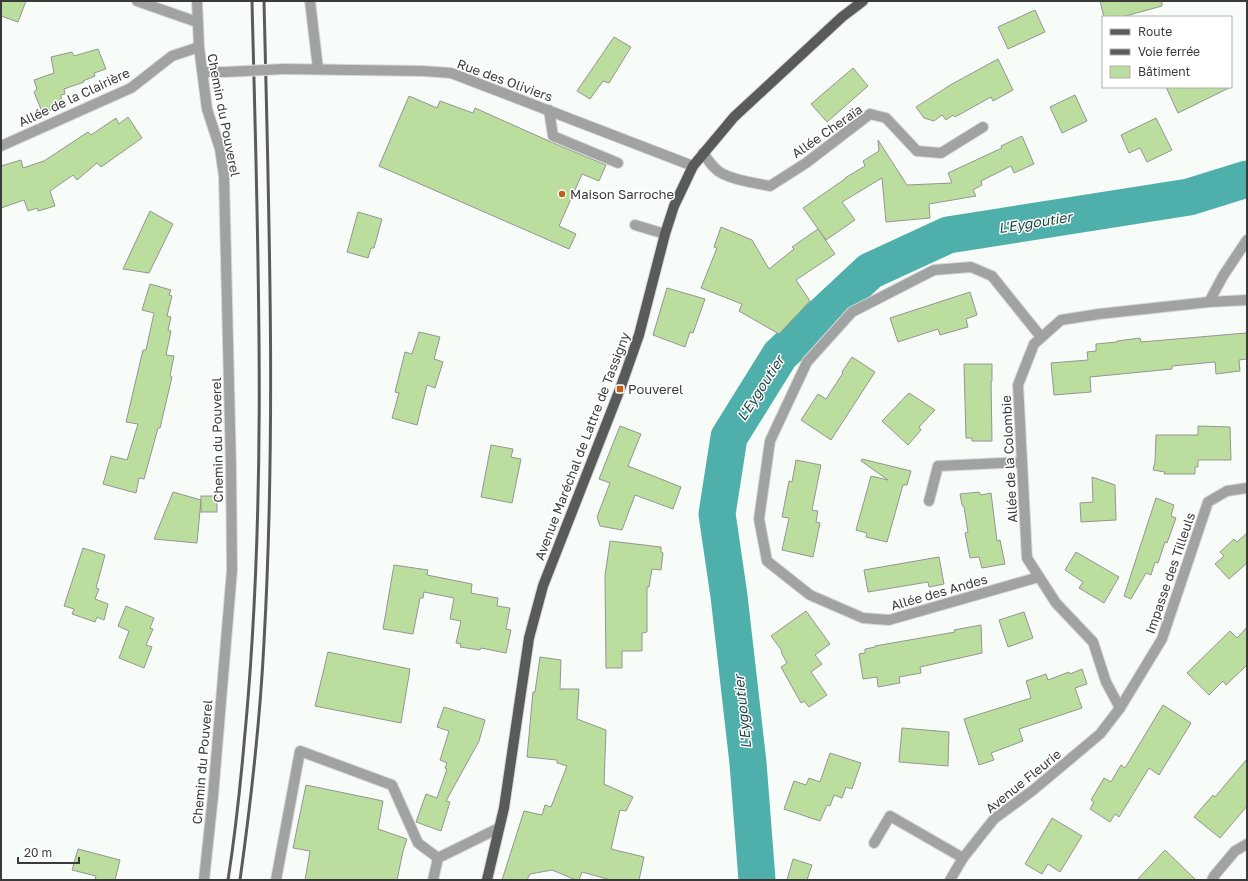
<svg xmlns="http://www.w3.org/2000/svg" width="1248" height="881" viewBox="0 0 1248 881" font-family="'Golos Text',sans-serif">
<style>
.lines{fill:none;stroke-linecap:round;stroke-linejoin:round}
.river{stroke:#4fafaa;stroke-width:37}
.building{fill:#bbdd9e;stroke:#949692}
.service-casing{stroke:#d6d9d6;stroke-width:12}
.minor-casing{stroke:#d6d9d6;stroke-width:12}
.primary-casing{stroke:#d6d9d6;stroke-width:12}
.service{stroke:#a1a3a2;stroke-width:10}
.minor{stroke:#a1a3a2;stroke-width:10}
.primary{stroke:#585b5a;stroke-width:10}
.rail{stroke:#5a5b5a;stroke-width:3}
.minor-bridge-casing{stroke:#d6d9d6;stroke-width:12;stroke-linecap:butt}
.minor-bridge{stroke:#a1a3a2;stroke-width:10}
.poi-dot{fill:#c0611b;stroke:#fff;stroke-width:1.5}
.labels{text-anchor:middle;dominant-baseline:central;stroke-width:3;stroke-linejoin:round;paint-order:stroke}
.street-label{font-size:13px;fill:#393a39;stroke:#fff}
.poi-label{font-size:13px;fill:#393a39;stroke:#fff;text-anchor:start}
.water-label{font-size:14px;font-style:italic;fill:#1b4644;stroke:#fff}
</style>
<rect width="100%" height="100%" fill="#f8fcf9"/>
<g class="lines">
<path class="river" d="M757,880L748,763L729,596L717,514L729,437L780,355L870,271L948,235L1189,197L1247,179"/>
</g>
<g class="building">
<path d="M1,1H26L18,22L1,16Z"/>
<path d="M1100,1H1162V6L1122,17H1104Z"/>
<path d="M1035,10L1045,32L1008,49L998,27Z"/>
<path d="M614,37L631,47L609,83L603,81L590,99L577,91Z"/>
<path d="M98,49L106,69L94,73L95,76L83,81L84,82L64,89L65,94L61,95L62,105L43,114L34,92L37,89L34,80L54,73L51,57L72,52L74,56Z"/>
<path d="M998,59L1013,90L993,101L991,97L955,117L953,115L946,120L942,115L934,121L924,118L916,107L952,84Z"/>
<path d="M853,68L868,86L827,122L811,104Z"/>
<path d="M1166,87H1231L1178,113Z"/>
<path d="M1075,95L1087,121L1062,133L1050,107Z"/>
<path d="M409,96L437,108L440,101L473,113L475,108L551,142L606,165L599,181L582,174L559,226L576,234L569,249L379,166Z"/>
<path d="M128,117L142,138L101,167L97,163L77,180L73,175L50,191L55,206L38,211L37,208L28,211L24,200L1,208V166L21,160L23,168L44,161L88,132L91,135L116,118L119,124Z"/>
<path d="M1156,118L1172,150L1147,162L1140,148L1129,153L1121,135Z"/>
<path d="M1022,136L1034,164L1014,173L1011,166L981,181L982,185L973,190L976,196L929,204L930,218L886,222L882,178L842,202L855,220L826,240L803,208L845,179V178L865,166L863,161L879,151L878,140L907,185L952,183L948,173L1002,148L1001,146Z"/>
<path d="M150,211L173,224L149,273L123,269Z"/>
<path d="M358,212L382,219L374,248H371L368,258L347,252Z"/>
<path d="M721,227L752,240L769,269L794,249L792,247L818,229L835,254L796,280L810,301L779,334L739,311L742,304L701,288L717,248L714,247Z"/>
<path d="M150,284L171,290L169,295L172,296L167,316L171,317L168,330L171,331L166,355L174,356L170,376L172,377L160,428H158L144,479L139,478L136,493L103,484L111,456L127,460L138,424L126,422L143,350H146L154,313L142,310Z"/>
<path d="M667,288L705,299L693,333L690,332L685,347L653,335Z"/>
<path d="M970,292L977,315L966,319L968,327L940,335L938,329L898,342L890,318Z"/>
<path d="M419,332L440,337L434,359L443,362L435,388L427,385L417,425L392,418L399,393L395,392L405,352L412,354Z"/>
<path d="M1246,333V334H1247V359L1239,360L1240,371L1216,374L1215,362L1172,366V369L1090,377L1091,392L1054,395L1051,363L1088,360L1087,352L1096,351V344L1117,342V341L1140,338L1141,342Z"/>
<path d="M852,357L875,372L831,440L801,420L818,394L826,399L843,373L842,372Z"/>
<path d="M964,364H992V381H991L992,441H972V438H966Z"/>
<path d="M909,393L935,410L919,427L921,430L908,445L882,421Z"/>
<path d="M620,426L641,434L628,466L681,487L673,509L635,495L622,530L600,526L597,517L610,483L599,479Z"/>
<path d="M1198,426L1230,427L1231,460H1198V467H1195V474H1164L1165,472L1153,470L1155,462L1156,435H1198Z"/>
<path d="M491,445L513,449L511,457L521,459L512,503L481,497Z"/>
<path d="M862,459L911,471L907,485H903L887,542L866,537L867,533L856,530L871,476L888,480L861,461Z"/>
<path d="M796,460L821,465L812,510L818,511L816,522L820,523L813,557L782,550L789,518L782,517L789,481L792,482Z"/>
<path d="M1092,477L1115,485L1116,520L1081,522L1080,503L1093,502Z"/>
<path d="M173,492L201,500L197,543L154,539Z"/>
<path d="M979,492L981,495L991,493L997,541L1000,540L1005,564L982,568L979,557L970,558L965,533L968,532L964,507L962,505L960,494Z"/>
<rect x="201" y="496" width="16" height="16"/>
<path d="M1156,498L1174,505L1171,516L1176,518L1167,543L1165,542L1158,563L1155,562L1151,575L1146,573L1131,599L1124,596Z"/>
<path d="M1247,533V563L1229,579L1215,564L1224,556L1220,552L1234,539L1237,542Z"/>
<path d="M610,541L661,547V552L663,553L661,570L652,569L649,587H647V632L642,633V651H622V668H606L605,576Z"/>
<path d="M83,548L105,555L96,588L99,589L95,599L108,604L104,620L97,617L95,622L72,614L74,609L64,606Z"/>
<path d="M1076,552L1119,577L1104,603L1079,588L1083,582L1065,570Z"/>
<path d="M939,557L944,584L929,587L928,582L868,592L864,570Z"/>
<path d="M394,565L428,570L427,575L472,584L471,593L498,598L497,606L510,608L506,629L511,630L506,653L481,648L480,650L460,647L461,644L456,643L461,621L450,619L454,598L424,592L423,598H420L413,634L383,629Z"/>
<path d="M126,606L154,618L150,628L153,629L146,645L152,647L144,668L119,658L129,631L118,626Z"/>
<path d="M806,611L830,644L815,655L822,664L811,672L827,695L809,707L804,701L801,703L781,667L787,663L781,652L782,651L771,636Z"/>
<path d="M1024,612L1033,638L1008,647L999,620Z"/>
<path d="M981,625L982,653L920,667L921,673L899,677L900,683L878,687L877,677L863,679L859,654L865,653V649L875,647V646L955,632L954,630Z"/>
<path d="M1247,627V665L1226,685L1223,681L1209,695L1187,673L1230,631L1237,638Z"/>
<path d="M328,652L410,669L401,723L315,706Z"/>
<path d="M540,657L561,660L560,689H579L577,719L606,730L604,784L633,797L626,811L620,810L611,849L644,857L639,880H611L582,872L579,880H576L552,870L530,874L527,880H502L524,811L542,815L545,805L551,807L567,766L557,763V760L527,757L533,692H535Z"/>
<path d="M1082,669L1087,684L1075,688L1082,708L1019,729L1023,741L991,753L994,760L979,765L964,719L1031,698L1026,681L1046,674L1048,680L1069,672L1070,674Z"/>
<path d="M1163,705L1191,723L1159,775L1149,768L1119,817L1115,814L1110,822L1090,809L1094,802L1091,800L1104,778L1111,782L1121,765L1125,768Z"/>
<path d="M444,707L485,720L479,741L446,801L450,802L441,831L416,822L426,794L437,798L447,769L445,768L447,763L440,760L449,731L437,727Z"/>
<path d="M902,728L949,732L948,766L899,762Z"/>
<path d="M830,753L861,763L852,789L846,787L842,798L834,795L830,806L827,805L820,821L784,809L794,781L806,785L809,778L820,782Z"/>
<path d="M1247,759V806L1220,838L1194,817L1213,795L1215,797Z"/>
<path d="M306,785L383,801L378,829L407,839L403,851L397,880H305L310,851L293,848Z"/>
<path d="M1052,818L1082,836L1060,872L1048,864L1042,874L1025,864Z"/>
<path d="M78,849L120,860L115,880H95L96,876L72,870Z"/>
<path d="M1165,850L1196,880H1137Z"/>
<path d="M793,859L812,865L807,880H787Z"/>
</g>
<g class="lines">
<g class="service-casing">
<g id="service">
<path d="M137,1L197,22"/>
<path d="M310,1L318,69"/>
<path d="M549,110L553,136L618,163"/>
<path d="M635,225L665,234"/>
<path d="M276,880L300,751L392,785L418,843L438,858"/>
<path d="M433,880L438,858L499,828"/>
<path d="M1212,880L1214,876L1235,851L1247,844"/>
</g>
</g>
<g class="minor-casing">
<g id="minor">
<path d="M197,1L199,47L207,109L220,149L224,176L231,468L232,570L213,796L204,880"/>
<path d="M284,69L423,71L451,73L693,166"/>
<path d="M203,72H225"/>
<path d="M1,146L131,88L172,56L199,47"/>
<path d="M703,153C709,161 714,170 723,174C737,181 755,183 770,186L806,163L870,114L886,118L917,151L941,153L983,127"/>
<path d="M1209,302L1223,276L1247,240"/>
<path d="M929,501L938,466L1022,462"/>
<path d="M1039,577L889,620L863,618L810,595L767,561L759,519L770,441L807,362L852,312L934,270L971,267L992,276L1041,337"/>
<path d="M1120,708L1106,682L1093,642L1056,603L1027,558L1018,385L1034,344L1061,320L1099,314L1209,302L1247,300"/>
<path d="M874,843L890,816L963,858"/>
<path d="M950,880L963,858L994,819L1032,791L1100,734L1120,708L1162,639L1208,502L1227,491L1247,488"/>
</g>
</g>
<g class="primary-casing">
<path id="primary" d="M487,880L504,808L529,638L543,586L620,389L639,335L665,234L674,206L693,166L734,117L842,17L863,1"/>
</g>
<use href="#service" class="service"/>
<use href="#minor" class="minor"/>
<use href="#primary" class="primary"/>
<g class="rail">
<path d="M228,880C235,835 240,789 244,744C268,497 258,248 252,1"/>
<path d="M240,880C251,801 260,722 264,642C276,429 269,215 264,1"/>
</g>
<g class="minor-bridge-casing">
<path id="minor-bridge" d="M225,72L284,69"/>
</g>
<use href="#minor-bridge" class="minor-bridge"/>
</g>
<g class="poi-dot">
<circle cx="562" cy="194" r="4"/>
<rect x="616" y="385" width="8" height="8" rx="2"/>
</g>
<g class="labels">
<g class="street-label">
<text transform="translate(505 80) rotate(20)">Rue des Oliviers</text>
<text transform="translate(74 97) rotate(-25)">Allée de la Clairière</text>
<text transform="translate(224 115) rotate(79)">Chemin du Pouverel</text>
<text transform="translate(827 131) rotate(-35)">Allée Cheraïa</text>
<text transform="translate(217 440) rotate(-91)">Chemin du Pouverel</text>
<text transform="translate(582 446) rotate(-69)">Avenue Maréchal de Lattre de Tassigny</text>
<text transform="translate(1009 459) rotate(-93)">Allée de la Colombie</text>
<text transform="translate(1170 573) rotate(-71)">Impasse des Tilleuls</text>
<text transform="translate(939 592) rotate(-16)">Allée des Andes</text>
<text transform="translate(202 762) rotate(-85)">Chemin du Pouverel</text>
<text transform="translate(1023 781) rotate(-39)">Avenue Fleurie</text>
</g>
<g class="poi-label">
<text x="570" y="194">Maison Sarroche</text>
<text x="628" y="389">Pouverel</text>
</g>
<g class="water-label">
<text transform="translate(1035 222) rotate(-9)">L'Eygoutier</text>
<text transform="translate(760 388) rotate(-57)">L'Eygoutier</text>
<text transform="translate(742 712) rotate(-96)">L'Eygoutier</text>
</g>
</g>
<rect width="1248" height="881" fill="none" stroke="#393a39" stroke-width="4"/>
<rect x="1102" y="16" width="130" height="72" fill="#ffffff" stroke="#b0b0b0"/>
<rect x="1110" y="29" width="20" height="6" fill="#585b5a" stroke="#b0b0b0"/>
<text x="1138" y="36" font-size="12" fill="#393a39">Route</text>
<rect x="1110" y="49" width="20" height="6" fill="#5a5b5a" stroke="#b0b0b0"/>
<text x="1138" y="56" font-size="12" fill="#393a39">Voie ferrée</text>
<rect x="1110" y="66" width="20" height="12" fill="#bbdd9e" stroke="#b0b0b0"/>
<text x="1138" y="76" font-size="12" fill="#393a39">Bâtiment</text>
<path d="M18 857v6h61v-6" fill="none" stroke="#393a39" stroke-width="2"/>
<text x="24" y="857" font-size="12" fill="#393a39" stroke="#ffffff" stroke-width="3" paint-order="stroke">20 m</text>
</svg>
